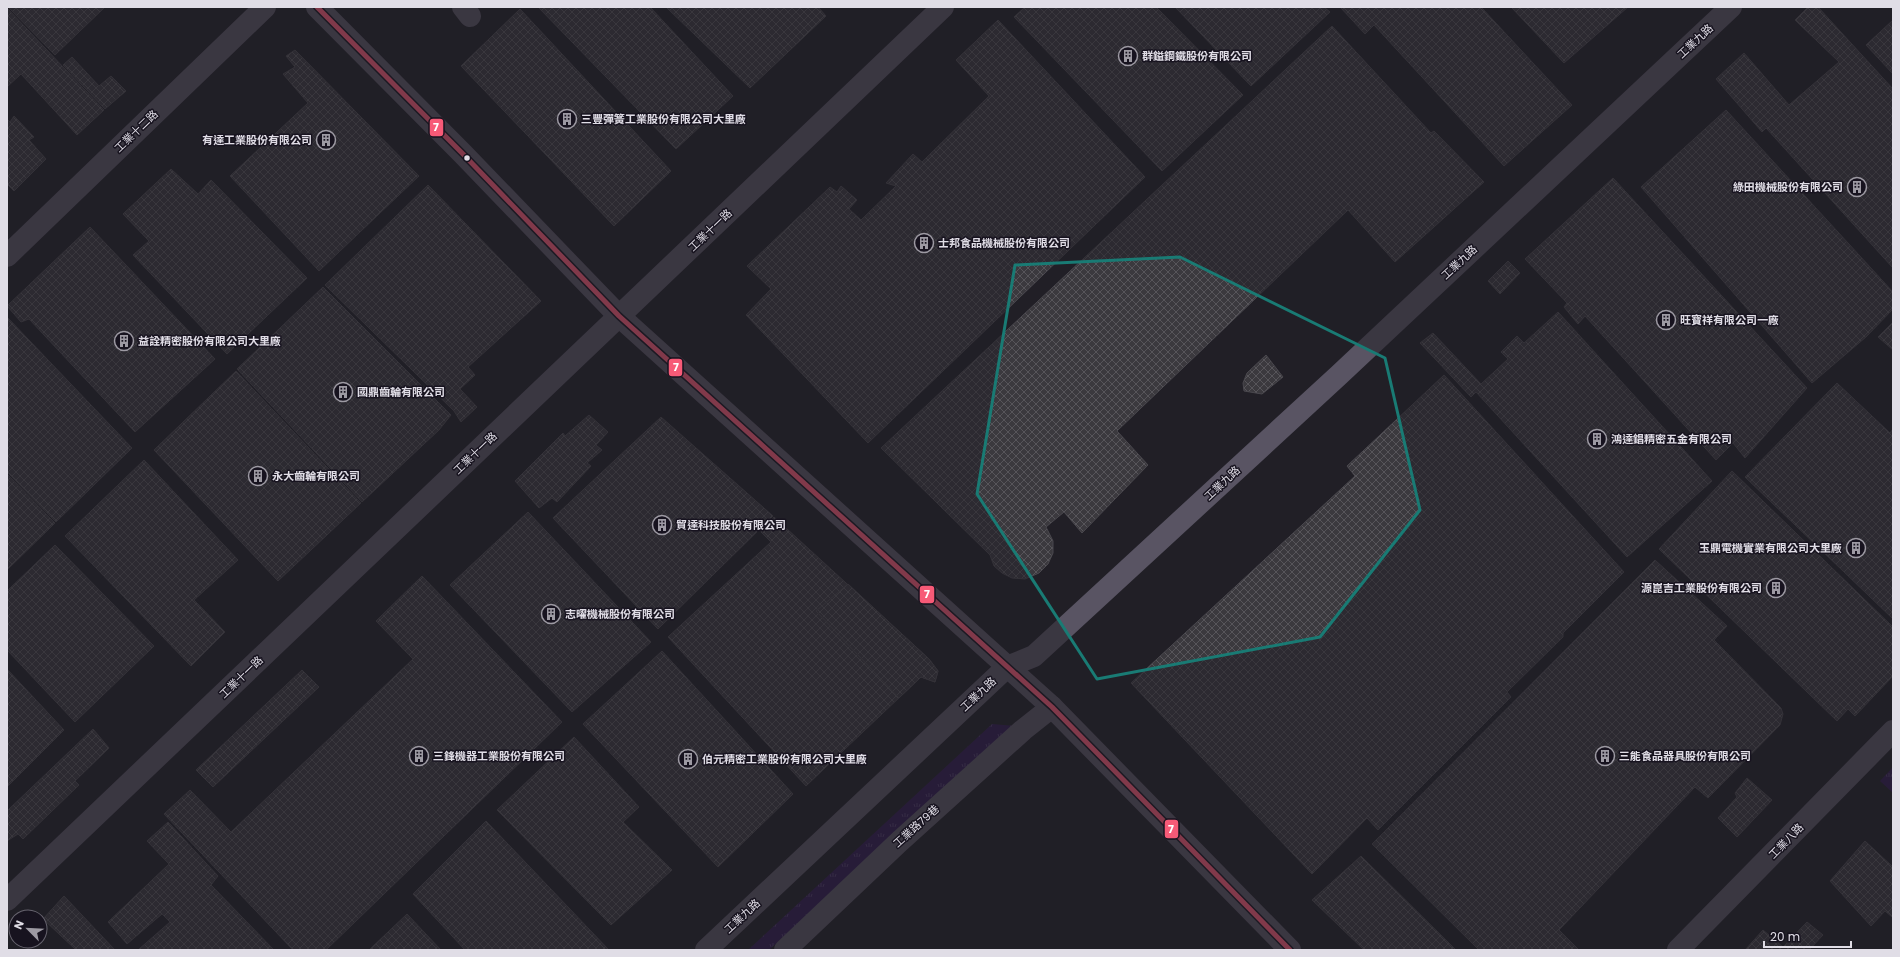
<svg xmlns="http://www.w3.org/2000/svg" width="1900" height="957" viewBox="0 0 1900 957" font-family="Poppins,'Noto Sans TC',sans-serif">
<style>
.grass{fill:url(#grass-tufts)}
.building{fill:url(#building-cross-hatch);stroke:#4a484e}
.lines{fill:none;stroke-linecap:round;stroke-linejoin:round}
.minor{stroke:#595463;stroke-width:22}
.bus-1-casing{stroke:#17131f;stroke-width:8}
.bus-1{stroke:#f75a77;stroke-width:5}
.marked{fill:none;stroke:#197b74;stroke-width:3;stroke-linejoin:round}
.bus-dot{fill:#e0dde6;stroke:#17131f;stroke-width:1.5}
.labels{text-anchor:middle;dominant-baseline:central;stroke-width:3;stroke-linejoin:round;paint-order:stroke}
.street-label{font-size:11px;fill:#e0dde6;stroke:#17131f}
.poi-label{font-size:11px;font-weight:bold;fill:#e0dde6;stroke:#17131f;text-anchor:start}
.line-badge{stroke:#17131f;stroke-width:1.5}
.badge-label{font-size:11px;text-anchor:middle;font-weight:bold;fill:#fff}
</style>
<defs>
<pattern id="grass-tufts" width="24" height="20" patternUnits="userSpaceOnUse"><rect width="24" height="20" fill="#301a4e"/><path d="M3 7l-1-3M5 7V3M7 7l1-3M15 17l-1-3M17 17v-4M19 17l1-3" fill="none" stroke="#4e3b68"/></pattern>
<pattern id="building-cross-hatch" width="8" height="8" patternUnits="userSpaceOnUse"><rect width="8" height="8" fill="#3b393e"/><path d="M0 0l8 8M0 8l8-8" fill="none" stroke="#57555a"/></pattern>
</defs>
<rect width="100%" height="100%" fill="#211f26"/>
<g class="grass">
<path d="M992,724L1015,726L769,950H748Z"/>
<path d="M1893,767V793L1880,781Z"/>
</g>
<g class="building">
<path d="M8,7H105L55,55Z"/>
<path d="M538,7H650L733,96L676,149Z"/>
<path d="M666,7H818L826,16L750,88Z"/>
<path d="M1025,7H1156L1243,95L1162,171L1014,17Z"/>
<path d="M1175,7H1324L1330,12L1251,86Z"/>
<path d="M1340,7H1481L1572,105L1504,166L1374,25L1365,34Z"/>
<path d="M1511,7H1628L1564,63Z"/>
<path d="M1808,7H1818L1893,89V268L1766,128L1762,132L1716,79L1744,53L1789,105L1839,62L1795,20Z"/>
<path d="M7,8L104,110L77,135L21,74L7,87Z"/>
<path d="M520,9L671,171L614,226L461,66Z"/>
<path d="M998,20L1145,177L868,443L746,315L771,289L747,266L830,187L837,192L841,186L857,200L849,209L861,220L896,186L886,183L913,154L922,162L989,96L956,60Z"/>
<path d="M1893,20V74L1866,45Z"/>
<path d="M1332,26L1431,133L1434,131L1484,182L1395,262L1348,210L1117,431L1148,465L1082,533L1064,512L1046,527L1053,541V553L1048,564L1039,573L1025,579L1012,578L1002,573L994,566L990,555L881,448Z"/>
<path d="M295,50L419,176L319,271L230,176L308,103L283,74L295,67L286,56Z"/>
<path d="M72,57L99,86L111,76L126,91L105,109L63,65Z"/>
<path d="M1726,110L1893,292V309L1866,337L1812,383L1641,187Z"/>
<path d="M14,116L34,137L29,140L46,159L14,191L7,184V119L10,122Z"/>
<path d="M171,169L198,194L211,180L307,278L227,354L133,255L149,241L123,214Z"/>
<path d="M1613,178L1807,388L1745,458L1733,443L1716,460L1585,316L1578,324L1564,307L1567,303L1525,259Z"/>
<path d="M428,185L541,301L468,367L475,375L460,389L477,407L461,422L454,411L325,285Z"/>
<path d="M90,227L215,359L135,432L29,319L21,322L7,306Z"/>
<path d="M1508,261L1520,273L1500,294L1488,281Z"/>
<path d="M323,287L451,415L439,430L362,502L237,369Z"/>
<path d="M1558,312L1712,481L1627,557L1476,392L1471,397L1420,343L1433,333L1481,384L1508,359L1501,352L1517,336L1524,343Z"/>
<path d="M7,317L132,448L56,522L7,472Z"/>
<path d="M1893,322V350L1878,337Z"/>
<path d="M1266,355L1283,377L1262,394L1244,391L1243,383L1247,373Z"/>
<path d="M236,371L361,503L278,581L154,450Z"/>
<path d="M1444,375L1624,572L1563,633V637L1507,692L1511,697L1378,830L1367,818L1312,874L1131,683L1355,476L1347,466Z"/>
<path d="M1837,383L1890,433L1893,429V619L1745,477Z"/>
<path d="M589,415L608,432L596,445L602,450L587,463L591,466L557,502L552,498L539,508L515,481L563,433L565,436Z"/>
<path d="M661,417L773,516L658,629L553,518Z"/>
<path d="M144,460L238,560L194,600L225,632L191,666L65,536Z"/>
<path d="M1732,471L1893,627V676L1855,716L1848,709L1837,721L1659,549Z"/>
<path d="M7,474L55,523L7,570Z"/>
<path d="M528,512L651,642L572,712L450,585Z"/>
<path d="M774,517L929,659L938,671L935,682L921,677L806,786L668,637L771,542L761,532Z"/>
<path d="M55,545L154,646L75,722L7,650V591Z"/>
<path d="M1655,560L1727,626L1714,640L1781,708L1783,714L1780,725L1708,798L1695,787L1559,930L1579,950H1479L1372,844Z"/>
<path d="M422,576L562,722L326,950H293L164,814L190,790L231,832L413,659L376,621Z"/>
<path d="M848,584L929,659L938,671L935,682L921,677L899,698L816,611Z"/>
<path d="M662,651L793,794L718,867L583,724Z"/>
<path d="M7,669L64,730L7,787Z"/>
<path d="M302,670L319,687L213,787L196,770Z"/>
<path d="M93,729L109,748L75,781L79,785L23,839L18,834L7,841V811Z"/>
<path d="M574,737L639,807L623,822L672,870L611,925L497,810Z"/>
<path d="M1747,778L1772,800L1737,837L1718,818L1737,797L1735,793Z"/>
<path d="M486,821L609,950H465L413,894Z"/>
<path d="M168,822L218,876L211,885L274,950H138L170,922L162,914L127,944L108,922L169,864L147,841Z"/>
<path d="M1865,841L1893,867V915L1892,917L1885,911L1871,926L1830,881Z"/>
<path d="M1361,856L1456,950H1364L1312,900Z"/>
<path d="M64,896L115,950H73L75,949L43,919Z"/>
<path d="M407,914L441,950H369Z"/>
<path d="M1807,922L1823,935L1809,950H1745L1763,930L1783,947Z"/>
</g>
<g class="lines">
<g class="minor">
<path d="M317,7L463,154L619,316L1052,707L1290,950"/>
<path d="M463,7L470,16"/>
<path d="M7,256L265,7"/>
<path d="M7,900L943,7"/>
<path d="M706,950L1007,667L1034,656L1339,375L1731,7"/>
<path d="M785,950L900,841L1023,730L1052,707"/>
<path d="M1678,950L1893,731"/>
</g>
<g class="bus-1-casing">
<path id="bus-1" d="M317,7L463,154L619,316L1052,707L1290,950"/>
</g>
<use href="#bus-1" class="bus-1"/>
</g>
<path d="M0 0H1900V957H0ZM1180,257L1385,358L1420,510L1320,637L1097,679L977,494L1015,265Z" fill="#211f26" fill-opacity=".55" fill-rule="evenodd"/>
<path class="marked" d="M1180,257L1385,358L1420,510L1320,637L1097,679L977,494L1015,265Z"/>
<defs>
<g id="building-ring" transform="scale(1)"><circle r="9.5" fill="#17131f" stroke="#9d9aa3" stroke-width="1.5"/><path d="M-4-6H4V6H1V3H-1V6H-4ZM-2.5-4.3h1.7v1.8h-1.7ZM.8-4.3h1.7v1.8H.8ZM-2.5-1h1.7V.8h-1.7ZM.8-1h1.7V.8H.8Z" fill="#9d9aa3"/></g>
</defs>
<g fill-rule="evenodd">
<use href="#building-ring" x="1128" y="56"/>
<use href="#building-ring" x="567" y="119"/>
<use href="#building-ring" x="326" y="140"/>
<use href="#building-ring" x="1857" y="187"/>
<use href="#building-ring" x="924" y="243"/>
<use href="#building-ring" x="1666" y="320"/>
<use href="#building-ring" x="124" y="341"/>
<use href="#building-ring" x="343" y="392"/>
<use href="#building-ring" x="1597" y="439"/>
<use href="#building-ring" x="258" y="476"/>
<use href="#building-ring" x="662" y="525"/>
<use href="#building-ring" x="1856" y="548"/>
<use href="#building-ring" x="1776" y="588"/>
<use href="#building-ring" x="551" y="614"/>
<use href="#building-ring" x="419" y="756"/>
<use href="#building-ring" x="1605" y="756"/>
<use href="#building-ring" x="688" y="759"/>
</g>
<circle class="bus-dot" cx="467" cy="158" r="3.5"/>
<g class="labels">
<g class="street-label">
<text transform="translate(1695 41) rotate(-43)">工業九路</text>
<text transform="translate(136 131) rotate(-44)">工業十二路</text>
<text transform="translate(710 230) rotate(-44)">工業十一路</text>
<text transform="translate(1459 262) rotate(-43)">工業九路</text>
<text transform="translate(475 453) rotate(-44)">工業十一路</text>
<text transform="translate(1222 483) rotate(-43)">工業九路</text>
<text transform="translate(241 677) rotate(-44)">工業十一路</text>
<text transform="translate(978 694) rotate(-43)">工業九路</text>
<text transform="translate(916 826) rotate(-42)">工業路79巷</text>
<text transform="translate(1786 841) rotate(-46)">工業八路</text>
<text transform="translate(742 916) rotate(-43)">工業九路</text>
</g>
<g class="poi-label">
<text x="1142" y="56">群鎰鋼鐵股份有限公司</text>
<text x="581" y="119">三豐彈簧工業股份有限公司大里廠</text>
<text x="312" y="140" text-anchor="end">有達工業股份有限公司</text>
<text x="1843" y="187" text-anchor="end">綠田機械股份有限公司</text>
<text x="938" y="243">士邦食品機械股份有限公司</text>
<text x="1680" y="320">旺寶祥有限公司一廠</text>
<text x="138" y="341">益詮精密股份有限公司大里廠</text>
<text x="357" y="392">國鼎齒輪有限公司</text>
<text x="1611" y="439">鴻達錩精密五金有限公司</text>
<text x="272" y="476">永大齒輪有限公司</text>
<text x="676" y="525">貿達科技股份有限公司</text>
<text x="1842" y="548" text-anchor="end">玉鼎電機實業有限公司大里廠</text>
<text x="1762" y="588" text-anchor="end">源崑吉工業股份有限公司</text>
<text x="565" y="614">志曜機械股份有限公司</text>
<text x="433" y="756">三鋒機器工業股份有限公司</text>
<text x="1619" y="756">三能食品器具股份有限公司</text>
<text x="702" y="759">伯元精密工業股份有限公司大里廠</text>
</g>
</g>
<g class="line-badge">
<rect x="429" y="118" width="15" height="19" rx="4" fill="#f75a77"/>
<rect x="668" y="358" width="15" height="19" rx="4" fill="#f75a77"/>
<rect x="919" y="585" width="16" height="19" rx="4" fill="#f75a77"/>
<rect x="1164" y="819" width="15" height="20" rx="4" fill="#f75a77"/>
</g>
<g class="badge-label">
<text x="436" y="131">7</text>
<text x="676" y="371">7</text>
<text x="927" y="598">7</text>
<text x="1171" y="833">7</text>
</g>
<rect width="1900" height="957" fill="none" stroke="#e0dde6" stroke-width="16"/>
<g transform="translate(28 929) rotate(294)"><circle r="19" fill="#17131f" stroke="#67646f"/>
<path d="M0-3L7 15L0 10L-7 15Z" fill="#9d9aa3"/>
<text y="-6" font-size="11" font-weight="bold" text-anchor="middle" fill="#e0dde6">N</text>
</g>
<path d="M1764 941v6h87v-6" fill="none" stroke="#e0dde6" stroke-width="2"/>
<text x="1770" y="941" font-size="12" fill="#e0dde6" stroke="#17131f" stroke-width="3" paint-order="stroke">20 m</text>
</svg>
